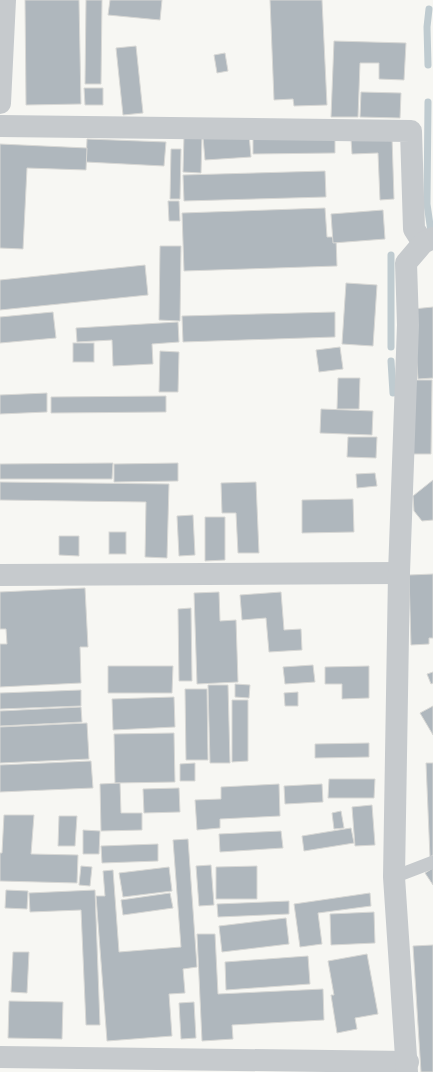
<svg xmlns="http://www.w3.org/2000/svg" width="433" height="1072" viewBox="0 0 433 1072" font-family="Jost,sans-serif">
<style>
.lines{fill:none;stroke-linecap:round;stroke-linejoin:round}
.stream{stroke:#bfcbd0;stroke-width:7}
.building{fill:#afb7bd;stroke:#d8d8d5}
.service{stroke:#c6cacd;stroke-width:13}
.minor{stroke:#c6cacd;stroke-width:22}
</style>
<rect width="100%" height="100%" fill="#f7f7f3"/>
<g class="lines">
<g class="stream">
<path d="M428,65L427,27L429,9"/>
<path d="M428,102L427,204L431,232"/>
<path d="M391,255V347"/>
<path d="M391,361L393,393"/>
</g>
</g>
<g class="building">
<path d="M25,0H79L81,104L26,105Z"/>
<path d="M86,0H102L101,84H85Z"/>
<path d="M110,0H162L160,20L108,15Z"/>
<path d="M270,0H322L327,105L294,106L293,99L274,100Z"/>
<path d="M334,41L406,43L404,80L379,79V63H360L358,117H331Z"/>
<path d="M136,46L143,113L123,115L116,48Z"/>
<path d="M225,53L228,71L217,73L214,55Z"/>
<path d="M84,88H103V105H85Z"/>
<path d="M361,92L401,93L400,118L360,117Z"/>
<path d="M249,134L251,157L205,160L203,137Z"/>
<path d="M184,135H202L201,173L183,172Z"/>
<path d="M335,137V153L253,154V138Z"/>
<path d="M392,137L394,199L380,200L378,153L352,154L351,139Z"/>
<path d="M87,139L166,142L164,166L86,162Z"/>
<path d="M0,144L87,148L86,170L27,168L23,249L0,248Z"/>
<path d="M171,149H181L180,199H170Z"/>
<path d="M325,171L326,197L184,201L183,175Z"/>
<path d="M168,201H179L180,221H169Z"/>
<path d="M325,208L327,237H336L337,266L184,271L182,213Z"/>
<path d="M383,210L385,239L333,243L331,214Z"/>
<path d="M160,246H181L180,321L159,320Z"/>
<path d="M145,265L148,295L0,310V280Z"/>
<path d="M346,283L377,285L373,346L342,344Z"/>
<path d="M433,307V378L418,379L413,309Z"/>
<path d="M53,312L56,338L0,343V317Z"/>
<path d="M335,312V337L183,342L182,316Z"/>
<path d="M178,322L179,342L152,344L153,364L113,366L112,340L77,342L76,328Z"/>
<rect x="73" y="343" width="21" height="19"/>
<path d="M340,347L343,369L319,372L316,350Z"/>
<path d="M160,351L179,352L178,392H159Z"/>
<path d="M338,378H360L359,409H337Z"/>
<path d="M412,380H432L431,454H411Z"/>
<path d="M47,393V412L0,414V395Z"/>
<path d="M166,396V412L51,413V397Z"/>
<path d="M321,409L373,411L372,435L320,433Z"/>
<path d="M348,437H377L376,458L347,457Z"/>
<path d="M113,463L112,479H0V464Z"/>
<path d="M178,463V481L114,482V464Z"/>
<path d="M375,473L377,486L357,488L356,474Z"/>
<path d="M433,480V520L422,521L414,511L413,496Z"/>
<path d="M0,482L169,484L167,558L145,557L146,502L0,500Z"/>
<path d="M256,482L259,553H238L236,513H222L221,483Z"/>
<path d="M353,499L354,532L302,533V500Z"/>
<path d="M193,515L195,555L179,556L177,516Z"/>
<path d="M205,517H225V560L205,561Z"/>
<rect x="109" y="532" width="17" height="22"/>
<path d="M59,536H79V556L59,555Z"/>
<path d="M433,574V638H429V644L411,645L409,575Z"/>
<path d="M85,588L88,647H80L81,683L0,687V644H7L6,629H0V592Z"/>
<path d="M219,592L220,621L236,620L238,682L197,684L194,593Z"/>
<path d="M281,592L284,630L301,629L302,650L269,652L266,618L242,620L240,595Z"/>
<path d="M191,608L192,681H179L178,609Z"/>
<path d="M313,665L315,682L285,684L283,667Z"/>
<path d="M108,666H173L172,693H108Z"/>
<path d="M369,666V698L342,699V684H325V667Z"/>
<path d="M433,672V683L431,684L427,674Z"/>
<path d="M235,684L250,685L249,698L235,697Z"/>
<path d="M208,685H228L230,763H210Z"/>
<path d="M185,689H207L208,760H186Z"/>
<path d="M81,690V706L0,709V693Z"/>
<path d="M298,692V706H285L284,693Z"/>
<path d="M174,697L175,727L113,730L112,699Z"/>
<path d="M232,700H248V761L232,762Z"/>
<path d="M433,706V735L420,713Z"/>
<path d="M81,707L82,722L0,726V711Z"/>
<path d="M87,723L89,759L0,763V727Z"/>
<path d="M174,733L175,782L115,783L114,734Z"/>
<path d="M369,743V757L315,758V744Z"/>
<path d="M91,761L93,788L0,792V765Z"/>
<path d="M195,763V781H180V764Z"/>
<path d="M426,763H433V855L430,857Z"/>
<path d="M329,779H375L374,798H328Z"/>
<path d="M120,783L121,813H142V830L101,831L100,784Z"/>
<path d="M279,784L280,816L220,819V828L197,830L195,800L221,799V787Z"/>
<path d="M322,784L323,802L285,804L284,786Z"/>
<path d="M179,788L180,812L144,813L143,789Z"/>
<path d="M372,805L375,845L355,846L352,807Z"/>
<path d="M341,811L344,828L334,829L332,813Z"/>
<path d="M4,815H34L31,854L78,855L77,883L0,881V853H2Z"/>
<path d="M59,816H77L75,846H58Z"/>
<path d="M351,828L354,843L304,851L302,836Z"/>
<path d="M83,830L100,831L99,854H83Z"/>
<path d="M281,831L283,848L220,852L219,834Z"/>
<path d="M188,839L197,967L183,969L185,993L169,994L172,1036L107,1041L96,896H105L103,871L113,870L119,952L181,947L173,840Z"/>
<path d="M158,844V861L102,863L101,846Z"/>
<path d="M211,865L214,905L199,906L196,866Z"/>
<path d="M81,866L92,867L90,886L79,885Z"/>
<path d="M257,866V899H216V867Z"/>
<path d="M169,867L172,891L123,897L119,873Z"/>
<path d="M433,868V885L425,873Z"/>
<path d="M6,890L28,891L27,909L5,908Z"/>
<path d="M95,890L100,1025H86L81,910L30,912L29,893Z"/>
<path d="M170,893L173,908L123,915L121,900Z"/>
<path d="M370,893L371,906L318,913L322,944L300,947L294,904Z"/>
<path d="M289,901V914L218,917L217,904Z"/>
<path d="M374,912L375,943L331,945L330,914Z"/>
<path d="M286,918L289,944L222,952L219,926Z"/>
<path d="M197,934H215L218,994L323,989L324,1020L232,1025L233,1039L202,1041Z"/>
<path d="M433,945V1072H421L413,946Z"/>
<path d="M13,952H29L27,993L11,992Z"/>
<path d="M367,954L378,1014L355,1018L357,1029L337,1033L331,995H334L328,961Z"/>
<path d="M308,956L310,984L226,990L225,962Z"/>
<path d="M9,1001L63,1002L62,1039L8,1038Z"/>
<path d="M194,1002L196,1038L181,1039L179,1003Z"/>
</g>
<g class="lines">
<path class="service" d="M394,877L433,862"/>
<g class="minor">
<path d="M0,103L5,0"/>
<path d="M0,126L411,131L414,229L423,243"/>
<path d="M0,575L399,573"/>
<path d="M0,1057L408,1062"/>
<path d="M407,1072L394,877L399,573L408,325L406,263L423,243L433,238"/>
</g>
</g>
</svg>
